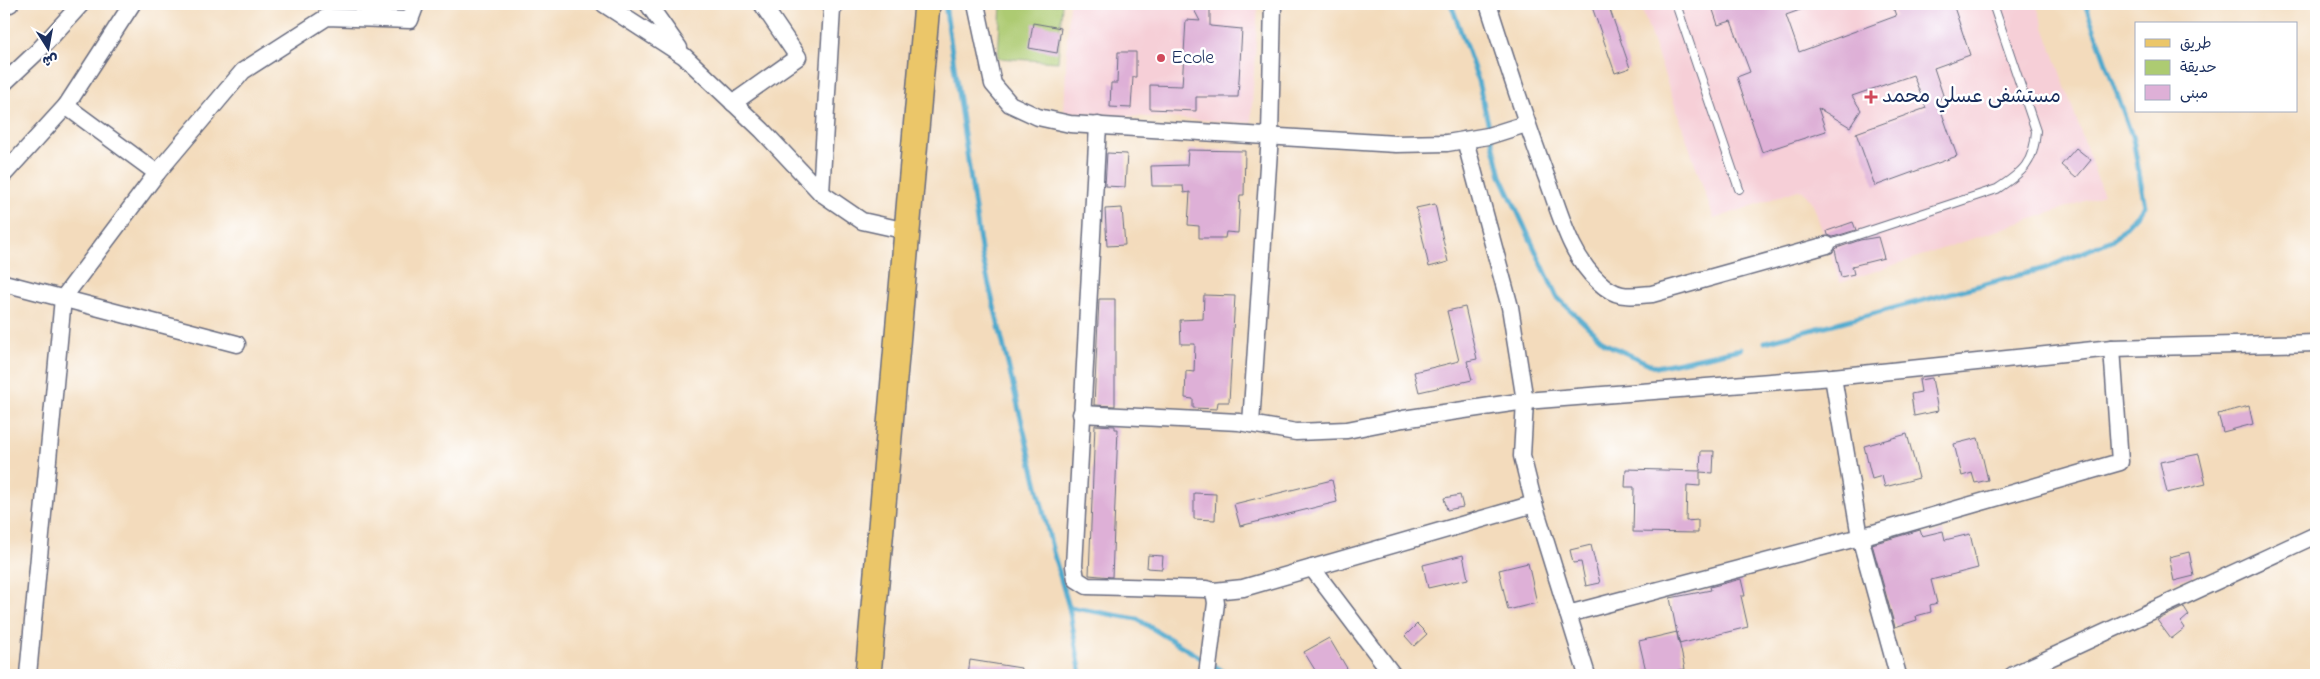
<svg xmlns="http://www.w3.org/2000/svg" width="2320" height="679" viewBox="0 0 2320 679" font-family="'Indie Flower','Playpen Sans Arabic',sans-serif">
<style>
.built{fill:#f6cfd7}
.green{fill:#adcb72;stroke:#647d68}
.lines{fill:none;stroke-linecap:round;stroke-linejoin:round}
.stream{stroke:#4ea8cc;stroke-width:5}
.building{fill:#deb0d7}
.service-casing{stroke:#676b7f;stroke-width:10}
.minor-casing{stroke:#676b7f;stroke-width:19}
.primary-casing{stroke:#676b7f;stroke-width:28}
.service{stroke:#fff;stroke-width:8}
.minor{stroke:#fff;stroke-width:16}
.primary{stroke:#ebc669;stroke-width:25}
.poi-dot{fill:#d1495b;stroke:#fff;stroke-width:2}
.labels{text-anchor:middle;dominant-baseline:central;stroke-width:5;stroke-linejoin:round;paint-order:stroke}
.poi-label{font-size:20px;fill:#1b2f5e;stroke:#fff;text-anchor:start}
</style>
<rect width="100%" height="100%" fill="#fff"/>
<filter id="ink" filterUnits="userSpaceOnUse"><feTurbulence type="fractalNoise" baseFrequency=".02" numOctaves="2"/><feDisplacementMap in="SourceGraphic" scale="10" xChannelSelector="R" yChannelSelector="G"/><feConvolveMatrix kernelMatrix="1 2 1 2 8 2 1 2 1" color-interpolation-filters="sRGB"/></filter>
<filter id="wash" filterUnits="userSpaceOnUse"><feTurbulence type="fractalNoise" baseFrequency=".0096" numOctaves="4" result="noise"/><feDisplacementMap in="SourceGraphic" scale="20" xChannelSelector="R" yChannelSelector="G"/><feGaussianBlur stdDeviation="1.12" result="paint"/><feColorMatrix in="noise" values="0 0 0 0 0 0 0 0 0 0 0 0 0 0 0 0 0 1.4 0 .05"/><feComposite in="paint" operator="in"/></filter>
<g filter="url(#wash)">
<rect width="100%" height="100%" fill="#f3dbbc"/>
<g class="built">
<path d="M1069,4H1258L1251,123L1064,112Z"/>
<path d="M1640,4H2036L2103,195L1840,283L1813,204L1803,191L1798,190L1714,219Z"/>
</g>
<path class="green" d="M1001,4H1062L1058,62L998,58Z"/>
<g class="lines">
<g class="stream">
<path d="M945,4L982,256L1053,552L1069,607L1081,675"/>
<path d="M1451,4L1477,77L1501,176L1557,297L1606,344L1656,367L1741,349"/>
<path d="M1765,342L2046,268L2114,239L2145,206L2133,139L2085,4"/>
<path d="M1069,607L1137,619L1229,675"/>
</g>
</g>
<g id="blocks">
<g class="building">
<path d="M1191,4H1210V26L1242,29L1238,97H1196V111L1150,109V85L1182,86L1186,20L1200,21Z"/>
<path d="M1591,4H1608L1630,68L1615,73Z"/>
<path d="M1711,4H1811V6L1786,15L1799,52L1896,16L1892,4H1953L1970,55L1934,68L1943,95L1938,102L1957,156L1875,186L1856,133L1926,108L1913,75L1852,96L1861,110L1850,127L1818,108L1826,131L1762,152L1737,77L1750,72L1731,21L1718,25Z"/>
<path d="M1033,23L1061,28L1057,53L1029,48Z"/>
<path d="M1118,52H1136V77H1133L1131,108L1110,107L1111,83H1117Z"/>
<path d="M2076,148L2091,160L2076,178L2061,165Z"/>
<path d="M1188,150L1245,151L1244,195H1240L1238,233L1226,232L1225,238H1199V226L1188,225L1190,192L1184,193L1183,186H1152L1151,166L1187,165Z"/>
<path d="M1107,153L1127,154L1125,187L1105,186Z"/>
<path d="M1435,204L1448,262L1429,267L1416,208Z"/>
<path d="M1122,208L1125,245L1107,246L1105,209Z"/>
<path d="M1853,222L1856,230L1833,237L1828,235L1827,231Z"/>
<path d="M1878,237L1884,258L1852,266L1854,274L1841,277L1835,250L1837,248L1860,240Z"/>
<path d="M1204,295L1235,296L1229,402H1218L1217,409L1193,408V399L1185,398L1186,371L1194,372L1195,344H1181L1180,320L1203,319Z"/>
<path d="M1099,299H1115V406L1094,405Z"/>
<path d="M1465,307L1477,359L1467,361L1472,380L1419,392L1414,372L1459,361L1447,311Z"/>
<path d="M1932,378L1938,411L1914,416L1911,394L1921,392L1919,380Z"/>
<path d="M2249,406L2253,424L2223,432L2218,414Z"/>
<path d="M1095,425L1115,426V429H1118L1112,577L1089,575Z"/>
<path d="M1907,434L1919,478L1885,487L1882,476L1872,479L1864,446Z"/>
<path d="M1978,438L1988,480L1975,483L1972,473L1962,476L1954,444Z"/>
<path d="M1701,451H1714L1713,473L1700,472V486L1687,485L1686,521L1698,520V533L1633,532L1634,487H1625L1626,469L1700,471Z"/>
<path d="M2199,454L2206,484L2167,493L2160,462Z"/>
<path d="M1332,480L1337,502L1240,526L1234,504Z"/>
<path d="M1194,493L1216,494L1215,520L1194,519Z"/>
<path d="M1460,495L1463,507L1447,510L1444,498Z"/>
<path d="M1920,530L1922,536L1943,531L1945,540L1970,534L1978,568L1931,580L1937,603L1930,605L1931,612L1916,616L1917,620L1895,627L1872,544Z"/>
<path d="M1591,545L1600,583L1586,586L1581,562L1573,563L1570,550Z"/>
<path d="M2189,552L2194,576L2174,581L2169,557Z"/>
<path d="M1148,555L1163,556L1162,569L1147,568Z"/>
<path d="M1463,555L1468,579L1428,588L1423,565Z"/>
<path d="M1528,563L1537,603L1508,610L1499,570Z"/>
<path d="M1741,579L1745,596H1741L1748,627L1679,644L1670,598L1711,590L1710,587Z"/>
<path d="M2184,607L2189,615L2181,622L2185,628L2171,639L2157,620Z"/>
<path d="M1417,624L1427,634L1414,646L1405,636Z"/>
<path d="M1677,632L1685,669L1658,675H1647L1639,641Z"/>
<path d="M1329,638L1351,675H1318L1304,652Z"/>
<path d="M970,660L1021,668L1020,675H968Z"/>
</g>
</g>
</g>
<g filter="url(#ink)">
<use href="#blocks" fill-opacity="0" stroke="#676b7f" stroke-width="1"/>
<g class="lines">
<g class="service-casing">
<g id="service">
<path d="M1676,4L1739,189"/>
<path d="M1827,245L1997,189C2023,172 2034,163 2036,131L1993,4"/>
</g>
</g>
<g class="minor-casing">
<g id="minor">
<path d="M604,4L684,56L762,130L821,193L862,221L907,231"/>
<path d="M648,4L679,48"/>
<path d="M976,4L993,84L1010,104L1038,117L1070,124L1396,144L1447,143L1488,136L1526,124"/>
<path d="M1488,4C1507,63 1526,123 1548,181C1561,216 1571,257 1599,282C1617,299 1629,296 1652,294L1827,245"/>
<path d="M4,6L10,4"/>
<path d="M4,83L39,50L81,4"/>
<path d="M733,103L798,57L762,4"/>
<path d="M66,106L157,173"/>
<path d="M1098,125L1074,566L1076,579L1087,586L1206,589L1214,591L1243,588L1534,504"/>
<path d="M1465,140L1510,307L1525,401L1522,456L1534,504L1587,675"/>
<path d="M4,174L66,106L132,4"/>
<path d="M821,193L832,9L836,4"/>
<path d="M4,283L237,344"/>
<path d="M1833,377L1860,537L1898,675"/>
<path d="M1081,414L1239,422L1296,432L1347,430L1403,419L1525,401L1833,377L2112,348L2316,343"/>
<path d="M1251,424L1270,135L1273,4"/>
<path d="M1312,568L1393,675"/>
<path d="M1568,614L1860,537L2120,462L2112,348"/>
<path d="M28,675L63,298L157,173L243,71L327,17L410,20L416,4"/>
<path d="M1207,675L1216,603L1214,591"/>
<path d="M2013,675L2316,535"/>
</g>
</g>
<g class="primary-casing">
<path id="primary" d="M868,675L927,4"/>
</g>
<use href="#service" class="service"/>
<use href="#minor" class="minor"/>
<use href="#primary" class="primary"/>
</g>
</g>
<g class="poi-dot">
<circle cx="1161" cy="58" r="5"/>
<path d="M1868.5 89.5h5v5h5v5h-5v5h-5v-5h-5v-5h5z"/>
</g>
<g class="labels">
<g class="poi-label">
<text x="1171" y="58">Ecole</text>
<text x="1882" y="97">مستشفى عسلي محمد</text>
</g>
</g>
<rect width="2320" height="679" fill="none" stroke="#fff" stroke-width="20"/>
<rect x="2135" y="22" width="162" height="90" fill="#ffffff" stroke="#a4acbf"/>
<rect x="2145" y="39" width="25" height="8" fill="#ebc669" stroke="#a4acbf"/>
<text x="2180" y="48" font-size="15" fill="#1b2f5e">طريق</text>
<rect x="2145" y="60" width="25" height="15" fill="#adcb72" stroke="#a4acbf"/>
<text x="2180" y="72" font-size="15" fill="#1b2f5e">حديقة</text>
<rect x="2145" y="85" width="25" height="15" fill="#deb0d7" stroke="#a4acbf"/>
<text x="2180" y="98" font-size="15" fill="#1b2f5e">مبنى</text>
<g transform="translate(48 48) rotate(169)" stroke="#ffffff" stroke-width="4" paint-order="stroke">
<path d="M0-4L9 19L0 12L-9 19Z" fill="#1b2f5e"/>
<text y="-8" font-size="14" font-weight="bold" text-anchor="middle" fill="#1b2f5e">ش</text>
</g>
</svg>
